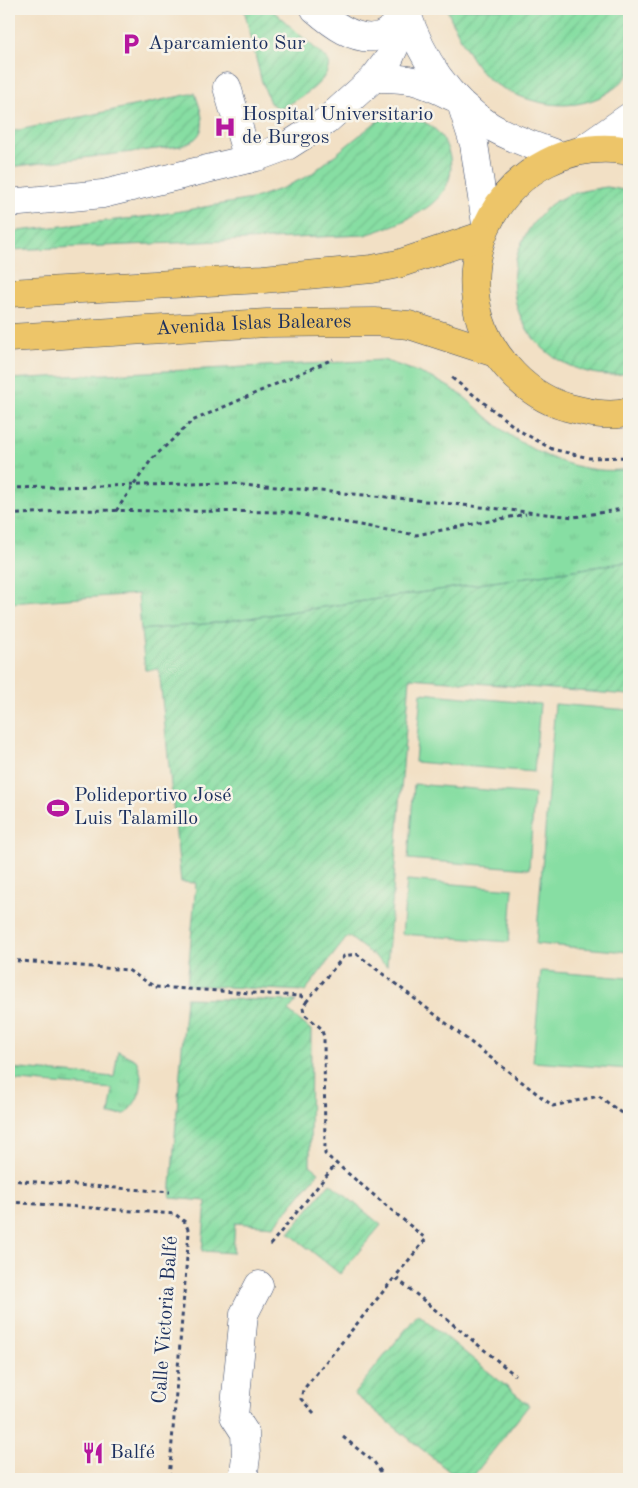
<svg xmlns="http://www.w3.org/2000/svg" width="638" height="1488" viewBox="0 0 638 1488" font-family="'Old Standard TT',serif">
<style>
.grass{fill:url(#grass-tufts);stroke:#518680}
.garden{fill:url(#garden-furrows);stroke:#518680}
.pitch{fill:#87dea3;stroke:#518680}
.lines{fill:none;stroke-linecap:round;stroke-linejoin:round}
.minor-casing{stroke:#3b4a6d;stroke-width:29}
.major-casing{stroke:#3b4a6d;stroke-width:29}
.path{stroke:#3b4a6d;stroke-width:3;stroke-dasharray:4 4;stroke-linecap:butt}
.minor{stroke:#fff;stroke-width:28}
.major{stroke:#edc569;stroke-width:28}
.labels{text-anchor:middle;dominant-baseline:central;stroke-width:5;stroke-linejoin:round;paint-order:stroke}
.poi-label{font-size:20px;fill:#1b2f5e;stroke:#f7f3e8;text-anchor:start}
.street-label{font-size:20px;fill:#1b2f5e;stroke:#f7f3e8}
</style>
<defs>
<pattern id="grass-tufts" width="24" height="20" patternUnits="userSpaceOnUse" patternTransform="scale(1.25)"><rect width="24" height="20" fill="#87dea3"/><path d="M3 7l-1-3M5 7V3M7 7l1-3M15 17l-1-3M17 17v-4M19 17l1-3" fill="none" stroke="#74bf8f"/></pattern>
<pattern id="garden-furrows" width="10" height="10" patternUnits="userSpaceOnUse" patternTransform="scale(1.25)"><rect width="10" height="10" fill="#87dea3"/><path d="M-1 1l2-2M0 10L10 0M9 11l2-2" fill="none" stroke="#74bf8f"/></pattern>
</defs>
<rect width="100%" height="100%" fill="#f7f3e8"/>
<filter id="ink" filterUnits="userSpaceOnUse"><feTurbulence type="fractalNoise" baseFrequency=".02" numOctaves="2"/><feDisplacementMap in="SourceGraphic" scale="10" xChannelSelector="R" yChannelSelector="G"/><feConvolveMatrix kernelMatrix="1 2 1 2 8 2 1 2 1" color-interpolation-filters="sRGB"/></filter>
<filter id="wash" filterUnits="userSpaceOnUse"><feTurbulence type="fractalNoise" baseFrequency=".0096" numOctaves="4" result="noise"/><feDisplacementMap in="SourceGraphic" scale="20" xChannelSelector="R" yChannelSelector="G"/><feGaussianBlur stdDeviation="1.12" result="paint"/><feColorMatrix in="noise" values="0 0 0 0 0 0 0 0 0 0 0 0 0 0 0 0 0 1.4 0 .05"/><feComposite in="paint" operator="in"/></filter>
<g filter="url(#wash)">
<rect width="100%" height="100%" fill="#f2e0c5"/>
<g class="grass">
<path d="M383,360C407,368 432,376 454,390C472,401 487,419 504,431C539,457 586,476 629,469V562L215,623L141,630L138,594L9,603V379Z"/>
<path d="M118,1051L136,1060C146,1081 142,1098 125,1114L109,1115L113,1089L9,1080V1068L114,1077Z"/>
</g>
<g class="garden">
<path d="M244,9H271L328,60C333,82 296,100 280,109L270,103L261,79Z"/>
<path d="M447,9H629V74C593,118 534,110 491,81C475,70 454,27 447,9Z"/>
<path d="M195,93C203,117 211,136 181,146L9,167V132Z"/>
<path d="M405,116C427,121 440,128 448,150C465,202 403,223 365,235L9,250V232L151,216L252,199L283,188L310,175L376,122L389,117Z"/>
<path d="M607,187L629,191V372C616,377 597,375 584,371C509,349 489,262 547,208C563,193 586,190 607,187Z"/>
<path d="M629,562V695L410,678L387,966L348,936L305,991L187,985L196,883L181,882L159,669L145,670L141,630L215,623Z"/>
<path d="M186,998L296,1001L288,1011L311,1030L310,1165L319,1172L274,1226L235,1223L233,1253L202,1251L206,1201L170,1198Z"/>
<path d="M330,1183L381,1225L340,1274L289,1233Z"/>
<path d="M418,1314L529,1405L474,1475L450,1472L354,1394Z"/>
</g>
<g class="pitch">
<path d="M421,693L540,704L534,772L415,762Z"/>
<path d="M555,704L629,710V952L536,944Z"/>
<path d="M414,784L534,794L529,869L408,859Z"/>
<path d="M407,880L513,889L509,942L402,934Z"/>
<path d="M541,971L629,978V1069L533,1062Z"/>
</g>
</g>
<g filter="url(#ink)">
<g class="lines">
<g class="minor-casing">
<g id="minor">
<path d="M315,9C331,23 356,43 379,36C390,33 398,21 405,12"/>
<path d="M406,11C422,59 447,99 490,126C511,139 538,147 561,156"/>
<path d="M374,78C408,77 421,81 451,96"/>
<path d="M227,87L248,159"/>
<path d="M462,106L474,144L486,224"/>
<path d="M582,150L629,117"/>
<path d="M9,203L103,194L257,157L287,146L326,121L374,78L390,57L399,37L406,9"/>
<path d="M243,1479L246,1457L245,1433L234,1416L244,1314L259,1285"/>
</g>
</g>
<g class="major-casing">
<g id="major">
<path d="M629,151C507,130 426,273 507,367C523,386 543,400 566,407C585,412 609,418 629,412"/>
<path d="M9,293L263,279L372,269L398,264L481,236"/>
<path id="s1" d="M9,338L267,323L375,322L409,325L495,353"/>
</g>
</g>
<g class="path">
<path d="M452,378L520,431L552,449L589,458L629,457"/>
<path d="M9,488L232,483L397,498L574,517L629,508"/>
<path d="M116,511L151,460L192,421L333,359"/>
<path d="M9,515L71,510L286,512L416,535L526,514"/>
<path d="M9,960L128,970L155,987L301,996L307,1001L344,956L357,954L553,1106L599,1096L629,1119"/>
<path d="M307,1001L303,1007L304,1014L321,1028L324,1037L325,1154L426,1239L395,1277"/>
<path d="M9,1180L170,1192"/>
<path d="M9,1202L175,1214L185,1222L189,1232L169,1479"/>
<path d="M270,1245L336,1164"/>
<path d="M314,1413L301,1399L303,1390L395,1277L515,1375"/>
<path d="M343,1437L374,1462L386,1479"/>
</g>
<use href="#minor" class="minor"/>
<use href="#major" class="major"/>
</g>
</g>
<defs>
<g id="parking-bare" transform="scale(1.725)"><path d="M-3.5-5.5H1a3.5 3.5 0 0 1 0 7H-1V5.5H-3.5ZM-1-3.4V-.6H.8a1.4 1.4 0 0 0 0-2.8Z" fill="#b5179e" stroke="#f7f3e8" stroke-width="2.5" paint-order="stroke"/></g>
<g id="hospital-bare" transform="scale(1.725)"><path d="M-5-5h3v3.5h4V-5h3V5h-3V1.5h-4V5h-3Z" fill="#b5179e" stroke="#f7f3e8" stroke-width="2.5" paint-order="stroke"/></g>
<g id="stadium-bare" transform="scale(1.725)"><path d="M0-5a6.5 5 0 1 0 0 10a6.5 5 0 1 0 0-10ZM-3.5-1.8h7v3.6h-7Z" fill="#b5179e" stroke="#f7f3e8" stroke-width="2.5" paint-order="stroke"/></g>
<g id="restaurant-bare" transform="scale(1.725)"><path d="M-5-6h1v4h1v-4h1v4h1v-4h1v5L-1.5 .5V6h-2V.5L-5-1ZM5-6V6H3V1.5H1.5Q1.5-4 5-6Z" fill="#b5179e" stroke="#f7f3e8" stroke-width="2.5" paint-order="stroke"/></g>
</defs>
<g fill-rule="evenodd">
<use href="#parking-bare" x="131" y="44"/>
<use href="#hospital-bare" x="225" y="127"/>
<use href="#stadium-bare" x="58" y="808"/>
<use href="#restaurant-bare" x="93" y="1453"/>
</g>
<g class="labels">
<g class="poi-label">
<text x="148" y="44">Aparcamiento Sur</text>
<text x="242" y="115">Hospital Universitario<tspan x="242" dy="23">de Burgos</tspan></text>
<text x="74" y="796">Polideportivo José<tspan x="74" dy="23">Luis Talamillo</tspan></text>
<text x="110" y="1453">Balfé</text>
</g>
<g class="street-label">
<text stroke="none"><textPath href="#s1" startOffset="245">Avenida Islas Baleares</textPath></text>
<text transform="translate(166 1320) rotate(-86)">Calle Victoria Balfé</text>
</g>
</g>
<rect width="638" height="1488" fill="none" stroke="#f7f3e8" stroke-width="30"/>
</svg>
